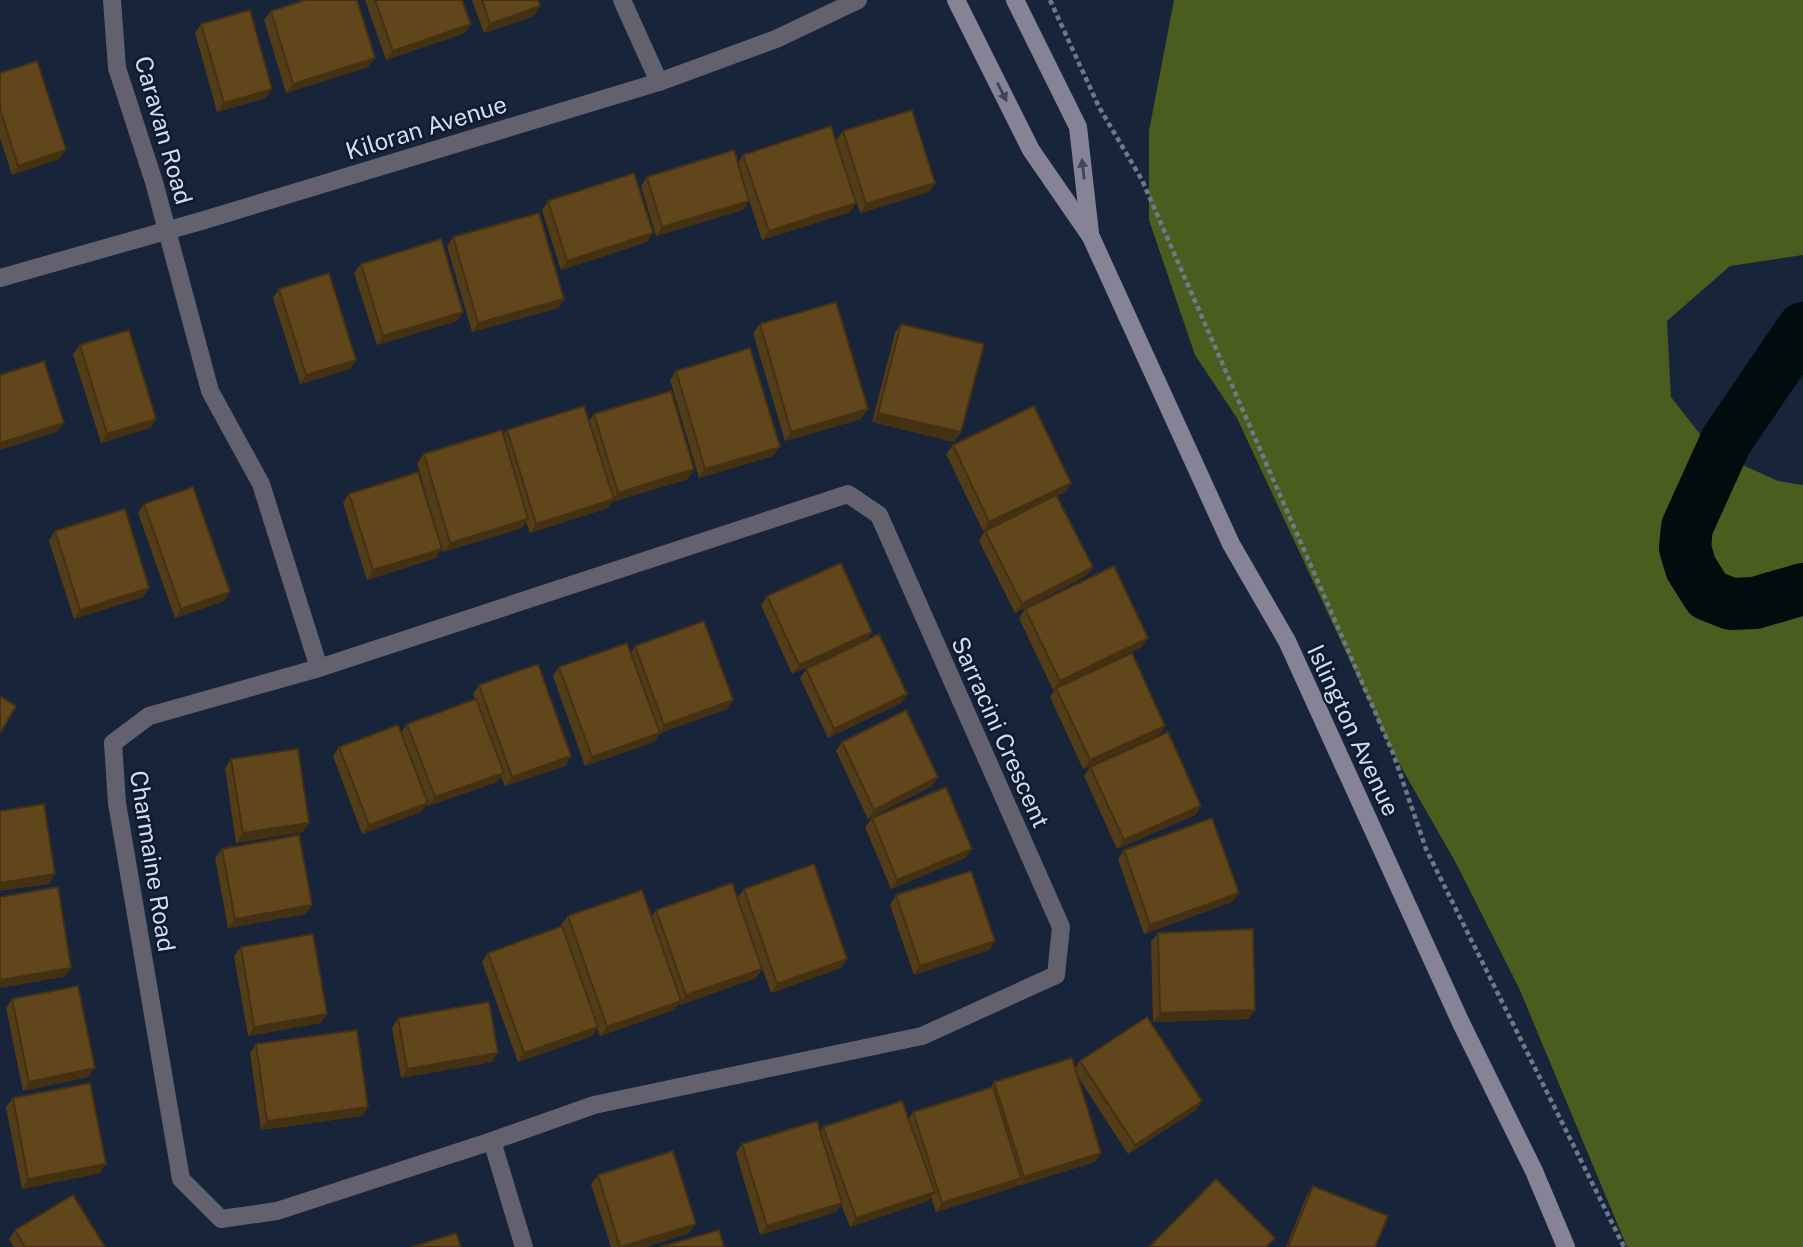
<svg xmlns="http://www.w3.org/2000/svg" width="1803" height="1247" viewBox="0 0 1803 1247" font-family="'Public Sans',sans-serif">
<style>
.forest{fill:#4a5d1e}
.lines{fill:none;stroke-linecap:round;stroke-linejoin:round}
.river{stroke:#000c0e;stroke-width:52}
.path{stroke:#6e798b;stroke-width:4.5;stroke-dasharray:5 3.5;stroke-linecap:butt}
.minor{stroke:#63616d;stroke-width:18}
.secondary{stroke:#878397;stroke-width:18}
.wall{fill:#533c18}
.shaded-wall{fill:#443114}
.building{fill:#61461c;stroke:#443114;stroke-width:2}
.oneway{fill:#3e4459}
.labels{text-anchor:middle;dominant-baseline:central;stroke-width:5;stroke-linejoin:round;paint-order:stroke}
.street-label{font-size:24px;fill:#d3dceb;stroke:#0e1a2f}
</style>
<rect width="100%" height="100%" fill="#172439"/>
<path class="forest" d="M1174,0H1803V255L1730,266L1667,321L1671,397L1714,452L1778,481L1803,485V1247H1627L1519,988L1456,863L1393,753L1237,418L1195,355L1149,220V131Z"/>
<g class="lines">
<path class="river" d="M1803,328L1726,441L1687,527L1685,548L1691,568L1708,595L1731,604L1755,603L1803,589"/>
<path class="path" d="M1050,0L1099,107L1142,180L1393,753L1426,849L1624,1247"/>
<g class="minor">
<path d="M112,0L117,68L154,182L210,391L261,484L319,668L149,716L113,743L117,803L181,1179L221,1219L277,1211L492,1141L524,1247"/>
<path d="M622,0L659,82"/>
<path d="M0,278L201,221L659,82L776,39L858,0"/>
<path d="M319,668L848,494L879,515L1061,927L1056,975L922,1036L594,1105L492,1141"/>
</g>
<g class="secondary">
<path d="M956,0L1031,150L1091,237L1231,544L1287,641L1461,1023L1534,1171L1566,1247"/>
<path d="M1015,0L1078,127L1090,233"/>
</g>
</g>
<g class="wall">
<path d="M365,0H462L465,33L386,60Z"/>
<path d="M472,0H538L534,16L484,33Z"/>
<path d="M271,11L368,67L286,93L264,20Z"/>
<path d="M201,24L266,98L217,112L195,33Z"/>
<path d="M0,73L59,159L12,175L0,138Z"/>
<path d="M843,131L935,183L929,192L860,213L836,140Z"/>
<path d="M743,155L850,212L762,240L747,194L743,210L656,236L641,186L647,177L738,163Z"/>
<path d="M548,201L647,242L561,270L542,210Z"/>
<path d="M453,237L564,299L558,308L472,332L447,246Z"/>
<path d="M361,264L463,312L457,321L377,345L354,273Z"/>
<path d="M279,289L356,360L350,369L300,384L273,298Z"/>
<path d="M760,324L861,419L785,441L753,333Z"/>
<path d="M901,324L961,432L954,442L872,422L895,333Z"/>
<path d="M80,345L156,419L150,428L101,443L73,354Z"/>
<path d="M676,371L773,456L699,478L670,380Z"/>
<path d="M594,414L688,479L612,502L608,508L530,533L526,522L522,528L443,552L417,463L424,454L503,435L507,430L589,421Z"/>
<path d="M953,445L1071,483L1065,492L1056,496L1086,576L1015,613L979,541L985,531L1042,503L983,531L946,454Z"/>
<path d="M349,494L436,558L367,580L343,503Z"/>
<path d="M144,504L224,601L175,618L138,513Z"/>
<path d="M55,531L143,597L74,619L49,541Z"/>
<path d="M767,596L866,641L907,694L901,703L828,738L800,678L806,669L857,645L792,674L761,605Z"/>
<path d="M1025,609L1141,647L1068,683L1165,726L1158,735L1083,769L1050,697L1056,688L1053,690L1019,618Z"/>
<path d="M635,646L733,700L727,709L660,733L654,742L585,766L553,676L559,667L631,653Z"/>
<path d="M479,685L571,756L565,766L505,786L501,776L497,782L428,806L427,804L421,812L362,834L333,756L339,747L401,732L407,724L475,699L473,694Z"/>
<path d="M842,742L932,786L868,819L836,751Z"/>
<path d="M231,759L303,832L236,843L225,768Z"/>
<path d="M1090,767L1201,806L1195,815L1117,849L1084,776Z"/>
<path d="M872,818L972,849L965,858L891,889L865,827Z"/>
<path d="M222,849L306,914L228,928L215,858Z"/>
<path d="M1124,850L1239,893L1232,902L1144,934L1118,859Z"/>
<path d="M744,889L841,968L771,993L745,921L762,969L756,978L680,1005V1003L674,1010L600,1036L597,1028L592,1036L518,1062L482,962L488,953L562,926L561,925L568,916L651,917L656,910L737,898Z"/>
<path d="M896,895L995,941L989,950L914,975L890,905Z"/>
<path d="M1158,933L1249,1019L1153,1022L1151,942Z"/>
<path d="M241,947L327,1014L320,1023L248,1036L234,956Z"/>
<path d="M12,999L88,1077L23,1091L6,1008Z"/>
<path d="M398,1018L492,1062L401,1078L392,1028Z"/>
<path d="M256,1044L368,1107L362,1116L261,1130L250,1053Z"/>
<path d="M1080,1061L1196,1110L1128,1154L1078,1077L1095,1162L1018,1186L1017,1184L1015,1187L936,1212L931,1197L928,1201L850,1227L841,1204L836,1212L760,1235L736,1153L742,1144L820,1131L823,1127L908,1119L913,1112L990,1088L994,1082L1075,1068Z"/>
<path d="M13,1098L100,1173L22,1189L6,1107Z"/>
<path d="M598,1175L689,1233L646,1247H611L591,1184Z"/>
<path d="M1313,1186L1375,1247H1286L1307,1195Z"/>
<path d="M15,1230L105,1247H14L9,1239Z"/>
</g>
<g class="shaded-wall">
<path d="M540,6L534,16L484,33L490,24Z"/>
<path d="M471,24L465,33L386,60L393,51Z"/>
<path d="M375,58L368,67L286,93L293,84Z"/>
<path d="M272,89L266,98L217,112L224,103Z"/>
<path d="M66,150L59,159L12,175L18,166Z"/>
<path d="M935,183L929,192L860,213L866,204Z"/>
<path d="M749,201L743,210L656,236L662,227Z"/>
<path d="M856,203L850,212L762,240L769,231Z"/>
<path d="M653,233L647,242L561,270L567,261Z"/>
<path d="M564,299L558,308L472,332L478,323Z"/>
<path d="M463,312L457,321L377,345L383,336Z"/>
<path d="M356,360L350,369L300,384L306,375Z"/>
<path d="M868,409L861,419L785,441L791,432Z"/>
<path d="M878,413L961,432L954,442L872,422Z"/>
<path d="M156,419L150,428L101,443L107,434Z"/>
<path d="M64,423L57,432L0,450V443Z"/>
<path d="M780,447L773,456L699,478L705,469Z"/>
<path d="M694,469L688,479L612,502L608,508L530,533L536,524L613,499L618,493Z"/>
<path d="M1071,483L1065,492L983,531L989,522Z"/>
<path d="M528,519L522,528L443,552L450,543Z"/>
<path d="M442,549L436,558L367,580L373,570Z"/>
<path d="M1093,567L1086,576L1015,613L1022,604Z"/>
<path d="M149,588L143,597L74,619L80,610Z"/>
<path d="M230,592L224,601L175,618L181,609Z"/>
<path d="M872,632L866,641L792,674L799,665Z"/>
<path d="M1148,638L1141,647L1053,690L1060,681Z"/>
<path d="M907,694L901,703L828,738L834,729Z"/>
<path d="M733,700L727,709L660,733L654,742L585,766L592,757L658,734L664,725Z"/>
<path d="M1165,726L1158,735L1083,769L1090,760Z"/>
<path d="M571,756L565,766L505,786L512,777Z"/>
<path d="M504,773L497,782L428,806L435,797Z"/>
<path d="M938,777L932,786L868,819L874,810Z"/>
<path d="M428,803L421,812L362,834L369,825Z"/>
<path d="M1201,806L1195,815L1117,849L1124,840Z"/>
<path d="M309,823L303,832L236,843L243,833Z"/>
<path d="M972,849L965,858L891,889L897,880Z"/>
<path d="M55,874L49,884L0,891V883Z"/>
<path d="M1239,893L1232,902L1144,934L1150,925Z"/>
<path d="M312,905L306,914L228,928L235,919Z"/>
<path d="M995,941L989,950L914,975L920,966Z"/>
<path d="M847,959L841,968L771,993L777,984Z"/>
<path d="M71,968L64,977L0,988V980Z"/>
<path d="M762,969L756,978L680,1005L686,995Z"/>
<path d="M681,1001L674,1010L600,1036L607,1027Z"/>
<path d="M1255,1010L1249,1019L1153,1022L1160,1013Z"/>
<path d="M327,1014L320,1023L248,1036L254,1027Z"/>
<path d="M598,1027L592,1036L518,1062L524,1053Z"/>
<path d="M498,1053L492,1062L401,1078L407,1069Z"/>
<path d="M95,1068L88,1077L23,1091L29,1082Z"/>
<path d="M1202,1101L1196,1110L1128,1154L1135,1145Z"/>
<path d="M368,1107L362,1116L261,1130L267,1121Z"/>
<path d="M1101,1153L1095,1162L1018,1186L1024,1177Z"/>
<path d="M106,1164L100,1173L22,1189L28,1179Z"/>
<path d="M1021,1178L1015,1187L936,1212L942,1203Z"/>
<path d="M935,1192L928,1201L850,1227L856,1218Z"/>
<path d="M842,1203L836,1212L760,1235L767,1226Z"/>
<path d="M696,1224L689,1233L646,1247H623Z"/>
</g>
<g class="building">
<path d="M306,0H357L375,58L293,84L271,11Z"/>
<path d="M375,0H462L471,24L393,51Z"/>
<path d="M482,0H538L540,6L490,24Z"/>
<path d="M250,10L272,89L224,103L201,24Z"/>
<path d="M37,61L66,150L18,166L0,109V73Z"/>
<path d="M912,110L935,183L866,204L843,131Z"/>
<path d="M831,126L856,203L769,231L743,155Z"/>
<path d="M734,150L749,201L662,227L647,177Z"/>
<path d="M634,173L653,233L567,261L548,201Z"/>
<path d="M539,213L564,299L478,323L453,237Z"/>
<path d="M441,239L463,312L383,336L361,264Z"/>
<path d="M329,273L356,360L306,375L279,289Z"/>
<path d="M836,302L868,409L791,432L760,324Z"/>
<path d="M901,324L984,344L961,432L878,413Z"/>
<path d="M129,330L156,419L107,434L80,345Z"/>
<path d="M750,348L780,447L705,469L676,371Z"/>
<path d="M44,361L64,423L0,443V375Z"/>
<path d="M671,391L694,469L618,493L594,414Z"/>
<path d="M584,406L614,499L536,524L507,430Z"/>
<path d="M1034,406L1071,483L989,522L953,445Z"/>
<path d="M502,430L528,519L450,543L424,454Z"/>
<path d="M418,472L442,549L373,570L349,494Z"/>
<path d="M193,487L230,592L181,609L144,504Z"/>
<path d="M1056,495L1093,567L1022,604L985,531Z"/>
<path d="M125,509L149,588L80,610L55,531Z"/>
<path d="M841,563L872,632L799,665L767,596Z"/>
<path d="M1114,566L1148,638L1060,681L1025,609Z"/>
<path d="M704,621L733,700L664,725L635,646Z"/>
<path d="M879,634L907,694L834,729L806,669Z"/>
<path d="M627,643L660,733L592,757L559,667Z"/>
<path d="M1132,653L1165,726L1090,760L1056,688Z"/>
<path d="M538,664L571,756L512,777L479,685Z"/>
<path d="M0,696L16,706L0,733Z"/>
<path d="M476,699L504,773L435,797L407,724Z"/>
<path d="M906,710L938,777L874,810L842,742Z"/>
<path d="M398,725L428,803L369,825L339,747Z"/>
<path d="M1168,732L1201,806L1124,840L1090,767Z"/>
<path d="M298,749L309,823L243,833L231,759Z"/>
<path d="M946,787L972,849L897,880L872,818Z"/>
<path d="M44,804L55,874L0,883V811Z"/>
<path d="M1212,818L1239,893L1150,925L1124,850Z"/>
<path d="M299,835L312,905L235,919L222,849Z"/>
<path d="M814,864L847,959L777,984L744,889Z"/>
<path d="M971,871L995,941L920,966L896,895Z"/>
<path d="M732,883L762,969L686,995L656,910Z"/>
<path d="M58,887L71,968L0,980V897Z"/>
<path d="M642,890L681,1001L607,1027L568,916Z"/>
<path d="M562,926L598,1027L524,1053L488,953Z"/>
<path d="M1253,929L1255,1010L1160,1013L1158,933Z"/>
<path d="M313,934L327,1014L254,1027L241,947Z"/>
<path d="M78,986L95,1068L29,1082L12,999Z"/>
<path d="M489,1002L498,1053L407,1069L398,1018Z"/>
<path d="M1147,1017L1202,1101L1135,1145L1080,1061Z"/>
<path d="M357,1030L368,1107L267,1121L256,1044Z"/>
<path d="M1072,1058L1101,1153L1024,1177L994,1082Z"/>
<path d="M90,1083L106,1164L28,1179L13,1098Z"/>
<path d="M993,1087L1021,1178L942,1203L913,1112Z"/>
<path d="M902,1101L935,1192L856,1218L823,1127Z"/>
<path d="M817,1121L842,1203L767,1226L742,1144Z"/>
<path d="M673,1151L696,1224L620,1247L598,1175Z"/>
<path d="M1216,1179L1275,1238L1266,1247H1149Z"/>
<path d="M1313,1186L1388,1216L1375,1247H1288Z"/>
<path d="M73,1195L105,1247H25L15,1230Z"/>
<path d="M719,1230L724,1247H660Z"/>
<path d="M456,1233L461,1247H412Z"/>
</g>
<defs><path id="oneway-solid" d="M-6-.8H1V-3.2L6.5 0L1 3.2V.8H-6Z" transform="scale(1.75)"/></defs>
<g class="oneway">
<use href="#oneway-solid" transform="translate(1002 92) rotate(63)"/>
<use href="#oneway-solid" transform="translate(1083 169) rotate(-97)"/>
</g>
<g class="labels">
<g class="street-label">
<text transform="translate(426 127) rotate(-17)">Kiloran Avenue</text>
<text transform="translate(164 130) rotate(74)">Caravan Road</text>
<text transform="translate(1354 730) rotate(65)">Islington Avenue</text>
<text transform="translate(1001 732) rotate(66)">Sarracini Crescent</text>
<text transform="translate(153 861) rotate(81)">Charmaine Road</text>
</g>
</g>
</svg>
